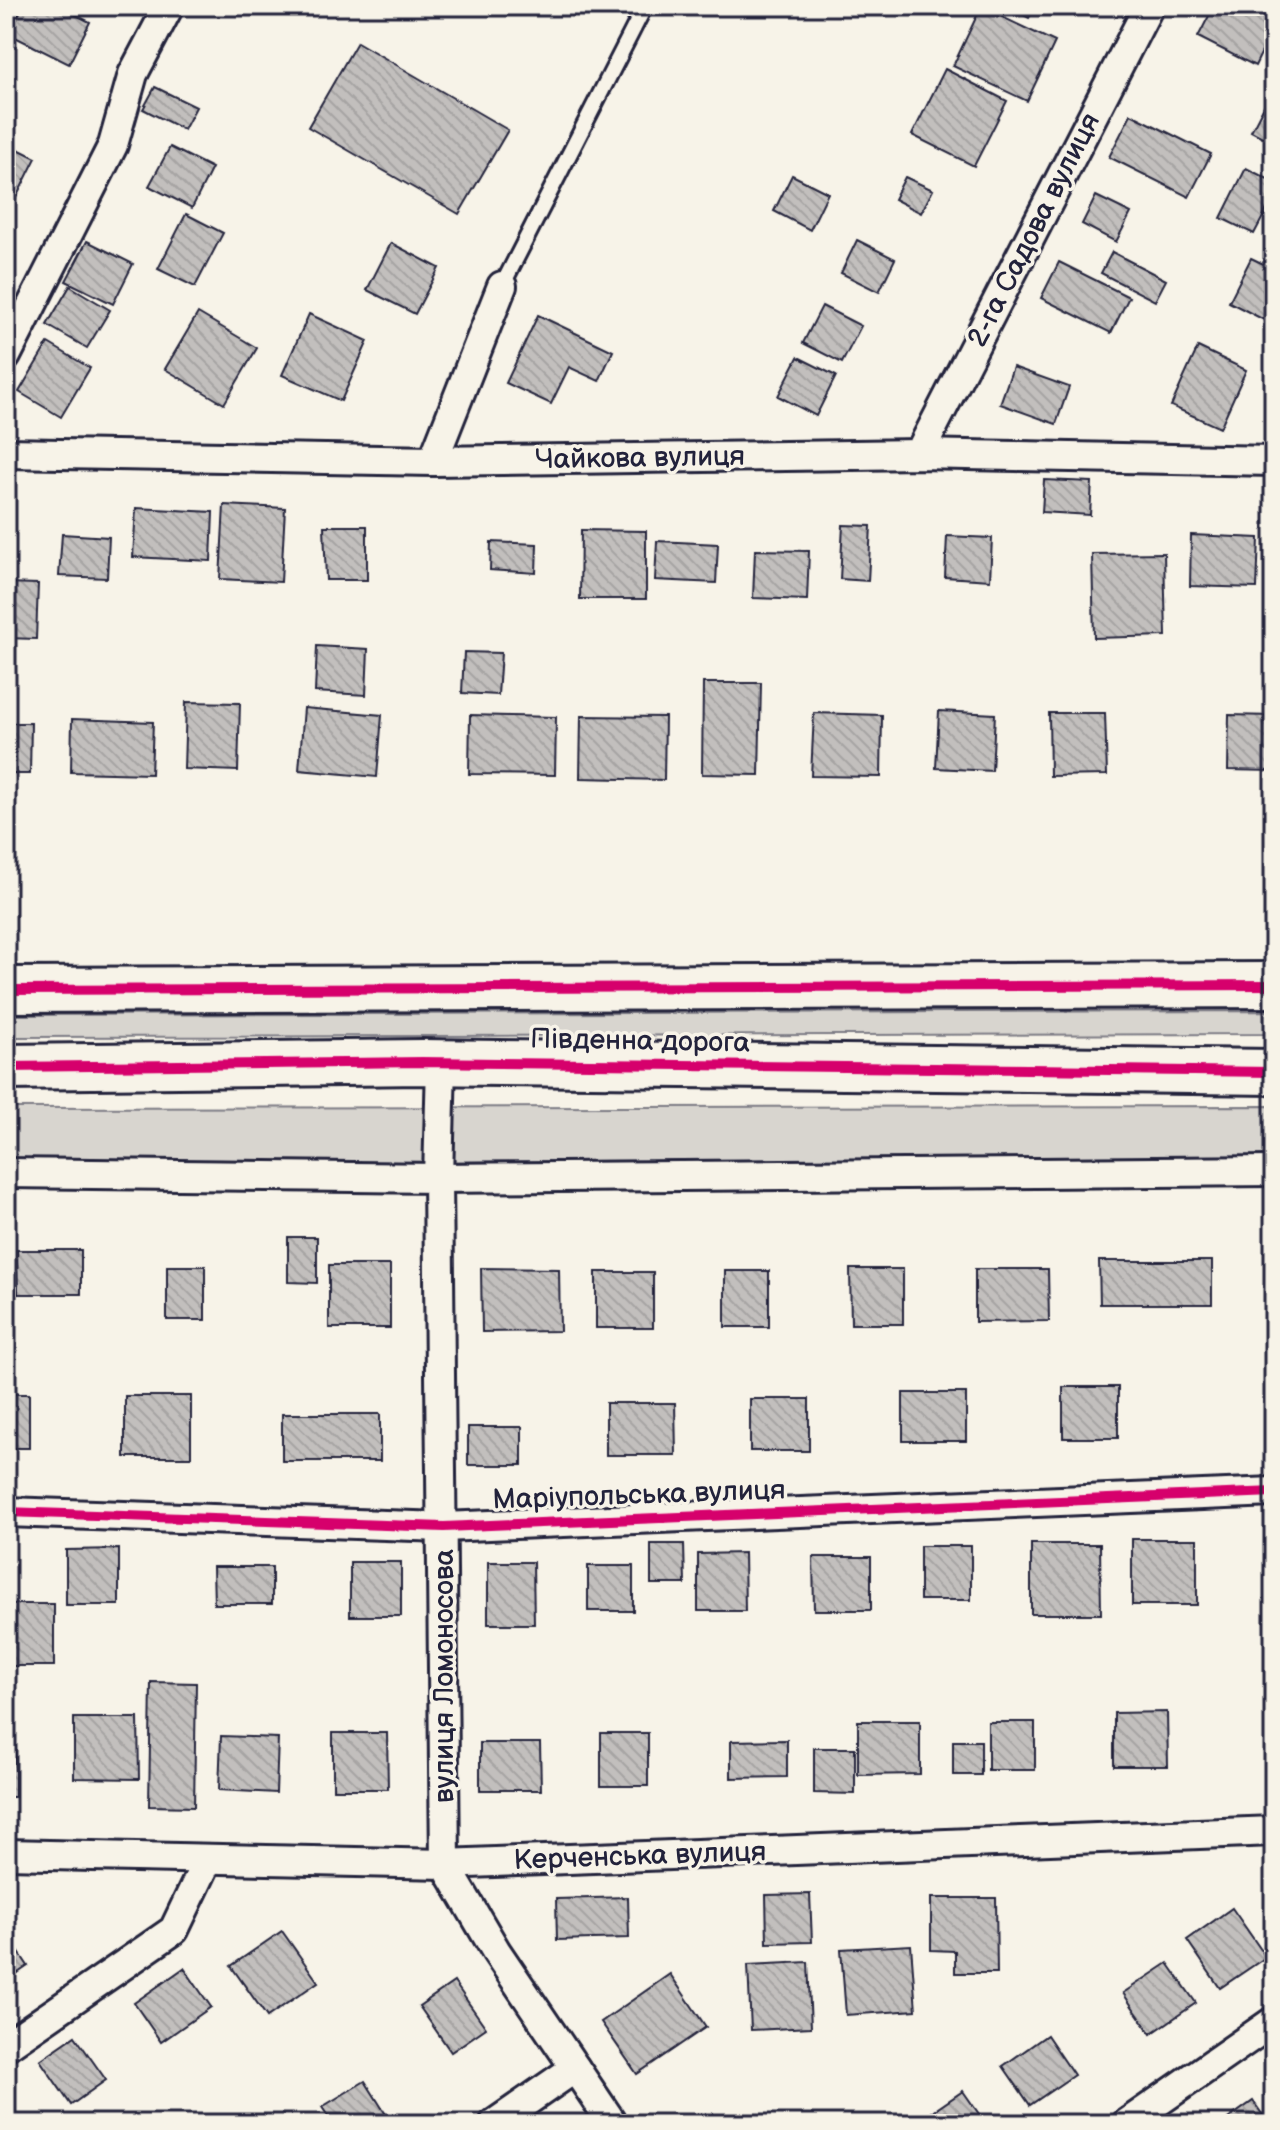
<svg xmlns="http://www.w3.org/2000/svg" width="1280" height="2130" viewBox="0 0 1280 2130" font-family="'Balsamiq Sans',sans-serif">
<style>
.grass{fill:#d8d5cf;stroke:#7d7c85;stroke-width:2}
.building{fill:url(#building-back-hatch);stroke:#22223b;stroke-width:2}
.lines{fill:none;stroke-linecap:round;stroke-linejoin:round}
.service-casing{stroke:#22223b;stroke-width:20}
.minor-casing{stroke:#22223b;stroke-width:34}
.primary-casing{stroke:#22223b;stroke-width:50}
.service{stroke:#f7f3e8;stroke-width:14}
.minor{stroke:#f7f3e8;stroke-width:28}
.primary{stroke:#f7f3e8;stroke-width:44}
.cycleway-casing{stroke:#f7f3e8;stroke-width:15}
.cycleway{stroke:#d6006c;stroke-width:10}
.labels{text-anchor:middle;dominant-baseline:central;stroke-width:7;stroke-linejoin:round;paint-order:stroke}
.street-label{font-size:28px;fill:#22223b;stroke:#f7f3e8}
</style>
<defs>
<pattern id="building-back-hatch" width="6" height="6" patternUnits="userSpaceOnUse" patternTransform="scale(2)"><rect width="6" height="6" fill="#c2bfbd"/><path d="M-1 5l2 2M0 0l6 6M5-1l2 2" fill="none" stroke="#a6a4a3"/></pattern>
</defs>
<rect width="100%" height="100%" fill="#f7f3e8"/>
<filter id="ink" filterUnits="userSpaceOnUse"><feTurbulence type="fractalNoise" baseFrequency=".0125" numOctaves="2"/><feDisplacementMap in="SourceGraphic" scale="16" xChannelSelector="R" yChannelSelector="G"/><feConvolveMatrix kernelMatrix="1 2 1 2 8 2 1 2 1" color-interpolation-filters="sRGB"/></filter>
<g filter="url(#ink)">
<g class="grass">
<path d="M1274,1011V1034L6,1037V1015Z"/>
<path d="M1274,1106V1157L403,1162L6,1159V1108Z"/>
</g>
<g class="building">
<path d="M23,6H58L90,22L69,64L9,34Z"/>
<path d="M1006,6H1035L1029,18Z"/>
<path d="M1214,6H1274V27L1255,66L1198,37Z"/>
<path d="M981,7L1055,42L1027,101L953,66Z"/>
<path d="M357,42L508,130L459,214L308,127Z"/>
<path d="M945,69L1007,101L974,166L912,135Z"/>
<path d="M155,87L196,107L184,130L143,109Z"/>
<path d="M1267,100L1274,104V143L1251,131Z"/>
<path d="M1131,114L1211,154L1189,197L1109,157Z"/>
<path d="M6,143L36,158L14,202L6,198Z"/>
<path d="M170,147L212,168L192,208L149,186Z"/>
<path d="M1246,168L1274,182V196L1254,234L1221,218Z"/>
<path d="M792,175L828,193L810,230L774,211Z"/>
<path d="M905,177L933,190L921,213L894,199Z"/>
<path d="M1096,196L1131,213L1116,242L1082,224Z"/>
<path d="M186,214L223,233L195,287L158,269Z"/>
<path d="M857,240L895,259L879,292L841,273Z"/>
<path d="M87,241L133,264L113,304L66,281Z"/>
<path d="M391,243L439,268L415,314L367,290Z"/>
<path d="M1112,252L1166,280L1155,301L1101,273Z"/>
<path d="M1251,258L1274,269V325L1229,302Z"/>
<path d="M1059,262L1129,297L1111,333L1041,298Z"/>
<path d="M70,286L110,310L87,348L47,325Z"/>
<path d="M822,306L861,326L842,363L803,343Z"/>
<path d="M198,313L257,348L224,404L165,369Z"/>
<path d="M309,314L368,341L341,401L282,375Z"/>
<path d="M538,315L613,351L599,381L569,367L551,404L506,383Z"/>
<path d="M48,343L90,368L61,417L19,392Z"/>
<path d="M1198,347L1246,370L1220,428L1171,406Z"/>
<path d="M798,357L836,376L816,416L778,396Z"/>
<path d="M1013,367L1069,387L1056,424L1000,404Z"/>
<path d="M1044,480L1092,482L1090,515L1042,512Z"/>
<path d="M224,505L285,508L281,582L220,579Z"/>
<path d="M136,508L213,512L211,561L133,557Z"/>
<path d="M843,525L871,526L868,581L840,579Z"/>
<path d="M324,526H367V580H326Z"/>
<path d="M581,530L646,531V599H580Z"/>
<path d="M62,534L109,537L107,578L59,576Z"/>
<path d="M1191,535L1259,538L1257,588L1190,586Z"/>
<path d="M947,536L992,538L990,580L945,577Z"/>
<path d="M657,541L718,544L716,583L655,580Z"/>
<path d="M491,542L537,544L536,573L490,570Z"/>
<path d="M755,550L809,551L807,600L753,598Z"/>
<path d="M1164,553L1166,636L1094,638L1092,554Z"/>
<path d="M6,583L38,584L36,639L6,638Z"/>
<path d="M317,646L368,649L366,695L315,692Z"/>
<path d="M464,652L501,653L498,695L462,693Z"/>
<path d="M703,683H761L759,775L702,774Z"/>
<path d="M186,702L240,703L238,771L184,769Z"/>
<path d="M304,708L382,715L377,777L299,770Z"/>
<path d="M939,711L995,714L992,771L936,768Z"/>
<path d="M814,713L882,715L881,777L811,776Z"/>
<path d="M1049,713H1105L1107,775L1050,776Z"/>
<path d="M470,715L556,717L555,775L469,774Z"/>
<path d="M1229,715L1274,716V771L1228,770Z"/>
<path d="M581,716L665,717L664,780L580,778Z"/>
<path d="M72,719L153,722L151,774L71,772Z"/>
<path d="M6,723H31L30,774H6Z"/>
<path d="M288,1237H317V1283L288,1282Z"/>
<path d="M17,1250H81V1294H18Z"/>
<path d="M1099,1261H1212V1304H1100Z"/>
<rect x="329" y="1265" width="61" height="63"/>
<rect x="167" y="1266" width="38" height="54"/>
<path d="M481,1268L559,1269L560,1331L482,1332Z"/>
<path d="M850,1269H903V1324H851Z"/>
<path d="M975,1269H1048L1049,1321L975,1322Z"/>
<rect x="725" y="1271" width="44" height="56"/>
<rect x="596" y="1272" width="57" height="56"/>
<rect x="1063" y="1387" width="55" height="51"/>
<rect x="903" y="1393" width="63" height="48"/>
<rect x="6" y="1394" width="23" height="54"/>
<rect x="125" y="1396" width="66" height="61"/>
<rect x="750" y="1399" width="59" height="52"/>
<path d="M606,1403H675L676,1455H606Z"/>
<rect x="282" y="1414" width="98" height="47"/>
<rect x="468" y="1427" width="54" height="38"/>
<rect x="1132" y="1539" width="65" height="66"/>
<path d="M651,1544H684L685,1584H651Z"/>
<path d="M1031,1544H1100L1101,1614H1031Z"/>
<rect x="920" y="1546" width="51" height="54"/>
<path d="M119,1549V1605H66V1550Z"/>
<path d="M744,1553L745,1611H698V1554Z"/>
<path d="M813,1557H871V1610H814Z"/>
<rect x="350" y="1562" width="51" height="54"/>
<path d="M488,1562H533L534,1624H488Z"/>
<rect x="588" y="1566" width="45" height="45"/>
<path d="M213,1567H272V1604H214Z"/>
<rect x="6" y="1604" width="48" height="62"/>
<path d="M151,1682L196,1683L194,1807L149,1806Z"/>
<path d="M1167,1712L1168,1766H1114V1713Z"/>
<path d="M74,1718H138L139,1779L74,1778Z"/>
<path d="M858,1721H920V1774L858,1775Z"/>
<rect x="988" y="1722" width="47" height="48"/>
<path d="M333,1733H387L388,1789H333Z"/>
<rect x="601" y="1733" width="47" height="53"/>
<path d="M221,1736L278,1738L276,1793L219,1790Z"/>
<rect x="6" y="1739" width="9" height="58"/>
<path d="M787,1740V1777L731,1778V1741Z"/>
<rect x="953" y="1741" width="28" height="34"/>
<path d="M480,1743H540L541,1790H480Z"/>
<path d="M814,1748H855V1794L814,1793Z"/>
<path d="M810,1894L812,1942L767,1943L766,1895Z"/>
<path d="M628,1897L629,1938L557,1940L556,1899Z"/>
<path d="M931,1898H996L997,1973H955V1951L931,1950Z"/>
<path d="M1232,1908L1266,1957L1220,1988L1187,1940Z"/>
<path d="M282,1931L318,1982L267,2017L231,1966Z"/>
<path d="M6,1933L28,1966L6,1981Z"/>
<path d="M911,1945L916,2010L846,2015L841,1949Z"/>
<path d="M808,1962L811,2027L751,2030L748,1965Z"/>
<path d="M1168,1963L1196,2003L1151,2034L1123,1993Z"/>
<path d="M184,1968L211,2007L161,2042L134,2003Z"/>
<path d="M670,1974L706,2027L637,2074L601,2022Z"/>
<path d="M454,1982L486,2028L451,2052L419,2006Z"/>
<path d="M1047,2035L1074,2075L1030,2105L1003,2066Z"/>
<path d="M75,2036L106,2080L71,2105L40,2060Z"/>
<path d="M365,2081L392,2124H333L322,2107Z"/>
<path d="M963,2091L986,2124H926L922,2119Z"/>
<path d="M1253,2101L1269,2124H1221Z"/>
</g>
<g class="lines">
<g class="service-casing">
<path id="service" d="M502,286L645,6"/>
</g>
<g class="minor-casing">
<g id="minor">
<path d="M6,356L113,145L133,74L169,6"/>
<path d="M6,453L433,461L919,454L1274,461"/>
<path d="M919,454L1149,6"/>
<path d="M433,461L502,286"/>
<path d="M441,1063L438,1178L445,1864L496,1951L613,2124"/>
<path d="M6,1173L438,1178L1274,1171"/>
<path d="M6,1512L444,1527L1274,1492"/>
<path d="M6,1854L445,1864L1274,1831"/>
<path d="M6,2046L174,1930L208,1859"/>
<path d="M494,2124L575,2068"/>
<path d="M1126,2124L1274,2021"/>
</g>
</g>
<g class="primary-casing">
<g id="primary">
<path d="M6,990L1274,985"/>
<path d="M6,1067L422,1062L1274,1072"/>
</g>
</g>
<use href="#service" class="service"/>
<use href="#minor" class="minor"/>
<use href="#primary" class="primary"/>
<g class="cycleway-casing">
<g id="cycleway">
<path d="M6,990L1274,985"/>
<path d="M6,1067L422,1062L1274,1072"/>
<path d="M6,1512L444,1527L1274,1492"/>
</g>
</g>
<use href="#cycleway" class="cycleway"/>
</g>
</g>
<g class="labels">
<g class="street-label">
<text transform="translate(1034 230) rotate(-63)">2-га Садова вулиця</text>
<text transform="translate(640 458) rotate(-1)">Чайкова вулиця</text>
<text transform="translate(640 1041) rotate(1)">Південна дорога</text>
<text transform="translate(639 1495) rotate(-2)">Маріупольська вулиця</text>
<text transform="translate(444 1676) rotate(-90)">вулиця Ломоносова</text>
<text transform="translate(640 1856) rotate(-2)">Керченська вулиця</text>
</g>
</g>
<rect width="1280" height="2130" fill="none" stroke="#f7f3e8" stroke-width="32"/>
<rect x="16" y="16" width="1248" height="2098" fill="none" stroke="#22223b" stroke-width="3" filter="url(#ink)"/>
</svg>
